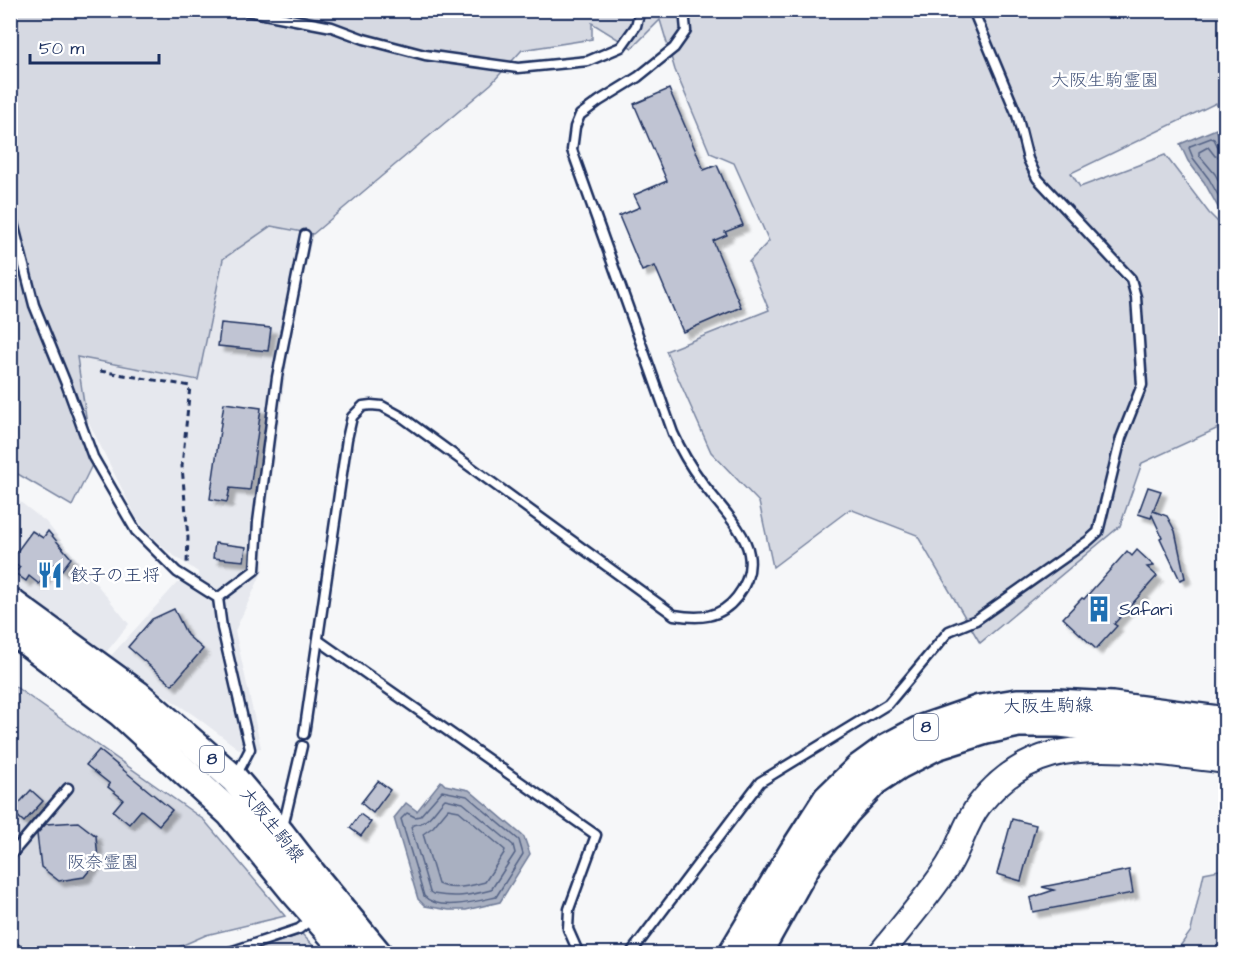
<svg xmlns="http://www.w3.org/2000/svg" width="1236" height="964" viewBox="0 0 1236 964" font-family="'Architects Daughter','Klee One',sans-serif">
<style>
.built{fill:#e6e8ee}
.green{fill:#d6d9e2;stroke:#7884a0;stroke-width:1.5}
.water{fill:#a9b0c1;stroke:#707c99;stroke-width:1.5}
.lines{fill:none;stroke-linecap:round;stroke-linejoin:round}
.shore{stroke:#546386;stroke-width:1.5}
.building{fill:#c0c4d3;stroke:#1b2f5e;stroke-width:1.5;filter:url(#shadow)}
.service-casing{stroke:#1b2f5e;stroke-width:13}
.secondary-casing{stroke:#1b2f5e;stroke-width:28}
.primary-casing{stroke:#1b2f5e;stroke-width:32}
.path{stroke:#1b2f5e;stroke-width:3;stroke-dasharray:6 4.5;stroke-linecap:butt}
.service{stroke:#fff;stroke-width:8}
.secondary{stroke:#fff;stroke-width:24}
.primary{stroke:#fff;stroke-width:27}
.labels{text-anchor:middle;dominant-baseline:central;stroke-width:5;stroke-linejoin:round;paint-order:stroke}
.shield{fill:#fff;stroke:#5f6d8e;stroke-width:1.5}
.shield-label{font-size:16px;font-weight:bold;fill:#1b2f5e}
.park-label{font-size:18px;fill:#4a5a7f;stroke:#fff}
.poi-label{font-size:18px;fill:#1b2f5e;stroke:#fff;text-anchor:start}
.street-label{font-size:18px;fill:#1b2f5e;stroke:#fff}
</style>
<defs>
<filter id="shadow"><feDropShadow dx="5.5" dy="5.5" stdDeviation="1.5" flood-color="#0004"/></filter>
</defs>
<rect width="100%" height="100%" fill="#f6f7f9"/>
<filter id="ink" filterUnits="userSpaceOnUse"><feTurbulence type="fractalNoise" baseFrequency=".0167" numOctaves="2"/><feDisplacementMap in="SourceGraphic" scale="12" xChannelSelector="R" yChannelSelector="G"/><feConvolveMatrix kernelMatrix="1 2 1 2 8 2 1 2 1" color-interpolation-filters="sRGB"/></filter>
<g filter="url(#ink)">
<g class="built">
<path d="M271,226L313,234L291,334L265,524L263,570L235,631L261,748L240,750L195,716L109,658L177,583L199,580L198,572L167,551L147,532L136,517L86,417L63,350L101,363L198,380L223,259Z"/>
<path d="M10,494L46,522L129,624L104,655L11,588Z"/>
</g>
<g class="green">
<path d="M11,11H1225V128L1216,103L1071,173L1080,187L1165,155L1209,213L1225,229V425L1142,463L1120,526L980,643L917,535L850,509L773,567L759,502L711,452L666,351L769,310L749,262L769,241L734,163L710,153L675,70L660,20L632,48L592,23V39L522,50L491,84L313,234L271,226L223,259L198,380L77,357L93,463L72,506L11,470Z"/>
<path d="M10,683L204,820L285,916L206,935L165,953H11Z"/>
<path d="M1219,870L1225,875V953H1175L1191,931L1204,873Z"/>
<path d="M302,934L320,953H245Z"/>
</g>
<g class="water">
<path d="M1216,129L1225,150V212L1219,209L1204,182L1188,161L1180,144Z"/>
<path d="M441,781L445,785L469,790L524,837L530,854L500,902L466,910H449L425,906L418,899L394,818L406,803L417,811Z"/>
</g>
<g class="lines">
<g class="shore">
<path d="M1226,151L1219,149L1214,139L1211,138L1190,146L1189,148L1193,158L1209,179L1223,204L1226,206"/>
<path d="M1226,158L1215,156L1208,147L1199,152V155L1215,174L1226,194"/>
<path d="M442,791L467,796L519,840L523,854L496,897C478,901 438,912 424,896L401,819L407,813L415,817L420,816Z"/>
<path d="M445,799L463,803L513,845L515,853L491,890C468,896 456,898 433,894L430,892L411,827L413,825C429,824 435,809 445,799Z"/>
<path d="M448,809L459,811L505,850L504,853L485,882C469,886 453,891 438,884L423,834L433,827Z"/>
</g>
</g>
<g class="building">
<path d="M669,89L704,170L717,165L743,225L725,232L727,235L713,241L741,307L683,332L655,266L642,271L619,216L640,207L634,195L667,181L634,104Z"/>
<path d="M221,323L271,328L268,351L218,346Z"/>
<path d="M224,403L261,408L250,490L230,488L227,502L210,499Z"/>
<path d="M1148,487L1161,491L1153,511L1167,516L1175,531L1185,578L1180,580L1160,538L1162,537L1152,515L1151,518L1138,514Z"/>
<path d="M32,531L43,538L48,531L71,558L62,570L54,564L39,584L29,576L26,581L15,573L20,567L10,561Z"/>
<path d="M215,543L246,547L244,561L213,558Z"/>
<path d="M1137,550L1154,566L1147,567L1157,576L1114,624L1117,626L1096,649L1063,618L1082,598L1084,599L1127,551L1132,556Z"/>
<path d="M174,609L187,635L203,649L172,685L128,647L152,619Z"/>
<path d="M99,750L172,810L159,825L141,810L129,824L113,811L123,799L108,787L110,784L86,765Z"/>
<path d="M378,781L390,790L373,813L361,803Z"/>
<path d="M31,790L43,801L24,822L12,811Z"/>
<path d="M360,814L371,822L361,836L350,828Z"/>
<path d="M1012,819L1036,825L1021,881L997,874Z"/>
<path d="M78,822L96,836L98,860L84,877L59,881L41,867L37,834L46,824Z"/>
<path d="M1129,870L1133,893L1033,912L1030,898L1054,890L1042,887Z"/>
</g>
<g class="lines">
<g class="service-casing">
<g id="service">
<path d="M242,10L332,27L364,39L425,55L518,68L588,61L621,47L636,26L640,10"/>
<path d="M10,211L34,305L67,386L93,457L136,531L177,572L218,598L222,628L250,749L236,776"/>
<path d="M218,598L255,570L258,522L277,377L305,235"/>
<path d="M318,640L596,835L569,909L568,929L579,954"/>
<path d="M304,734L347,439L352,417L363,406L371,405L382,406L402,417L674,615C699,619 720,619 737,597C746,585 752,570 749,554C746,531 715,501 701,481C690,466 681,451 673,433L572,150L575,127L580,115L599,101L638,77L674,48L686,31L684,10"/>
<path d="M283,827L302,746"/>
<path d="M10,856L68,788"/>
<path d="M10,944L21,954"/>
<path d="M224,954L299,929L313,918"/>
<path d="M630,954L760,782L888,704L949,631L976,620L1088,541L1098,532L1121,438L1142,385L1136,297L1131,279L1037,178L1028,159L1017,115L973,10"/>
</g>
</g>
<g class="secondary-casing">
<path id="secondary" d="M880,954C903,925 928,897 948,866C960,847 965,823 979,805C1023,748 1076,745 1144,751C1171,754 1198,757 1226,761"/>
</g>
<g class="primary-casing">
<g id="primary">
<path d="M10,602L138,695L234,779L281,834L312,874L378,954"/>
<path d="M10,629L121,713L230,813L292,889L349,954"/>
<path d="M732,954L793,852L827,799L859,768L888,747L922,729L980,709L1017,703H1057L1112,706L1226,721"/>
<path d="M757,954L809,861L846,812L875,781L899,765L936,746L986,730L1018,723H1060L1226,742"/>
</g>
</g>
<path class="path" d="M100,371L190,386L182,466L188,538L187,563"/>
<use href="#service" class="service"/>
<use href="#secondary" class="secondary"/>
<use href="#primary" class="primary"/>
</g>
</g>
<defs>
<g id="restaurant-bare" transform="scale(2.07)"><path d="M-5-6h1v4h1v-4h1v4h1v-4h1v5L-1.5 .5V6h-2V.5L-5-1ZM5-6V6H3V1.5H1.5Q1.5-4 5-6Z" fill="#1f6fb2" stroke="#fff" stroke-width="2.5" paint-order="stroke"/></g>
<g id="building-bare" transform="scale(2.07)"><path d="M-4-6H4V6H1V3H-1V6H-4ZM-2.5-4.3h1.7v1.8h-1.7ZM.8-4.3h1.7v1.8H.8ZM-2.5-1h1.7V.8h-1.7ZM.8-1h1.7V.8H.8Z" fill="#1f6fb2" stroke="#fff" stroke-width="2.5" paint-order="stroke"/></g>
</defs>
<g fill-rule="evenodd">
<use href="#restaurant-bare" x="50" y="575"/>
<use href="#building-bare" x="1099" y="609"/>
</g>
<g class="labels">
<g class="shield">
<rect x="914" y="714" width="24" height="26" rx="4.5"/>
<rect x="200" y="746" width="24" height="26" rx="4.5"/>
</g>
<g class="shield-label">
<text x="926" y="727">8</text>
<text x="212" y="759">8</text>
</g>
<g class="park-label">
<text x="1105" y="80">大阪生駒霊園</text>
<text x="103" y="862">阪奈霊園</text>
</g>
<g class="poi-label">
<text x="70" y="575">餃子の王将</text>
<text x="1119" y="609">Safari</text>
</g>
<g class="street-label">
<text transform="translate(1048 706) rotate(-1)">大阪生駒線</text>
<text transform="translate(272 825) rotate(51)">大阪生駒線</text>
</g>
</g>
<rect width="1236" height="964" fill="none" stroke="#fff" stroke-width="36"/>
<rect x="18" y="18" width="1200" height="928" fill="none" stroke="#1b2f5e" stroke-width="2" filter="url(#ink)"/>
<path d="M30 54v9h129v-9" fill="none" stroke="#1b2f5e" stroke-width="3"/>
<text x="39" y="54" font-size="18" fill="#1b2f5e" stroke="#ffffff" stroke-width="4.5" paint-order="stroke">50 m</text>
</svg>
